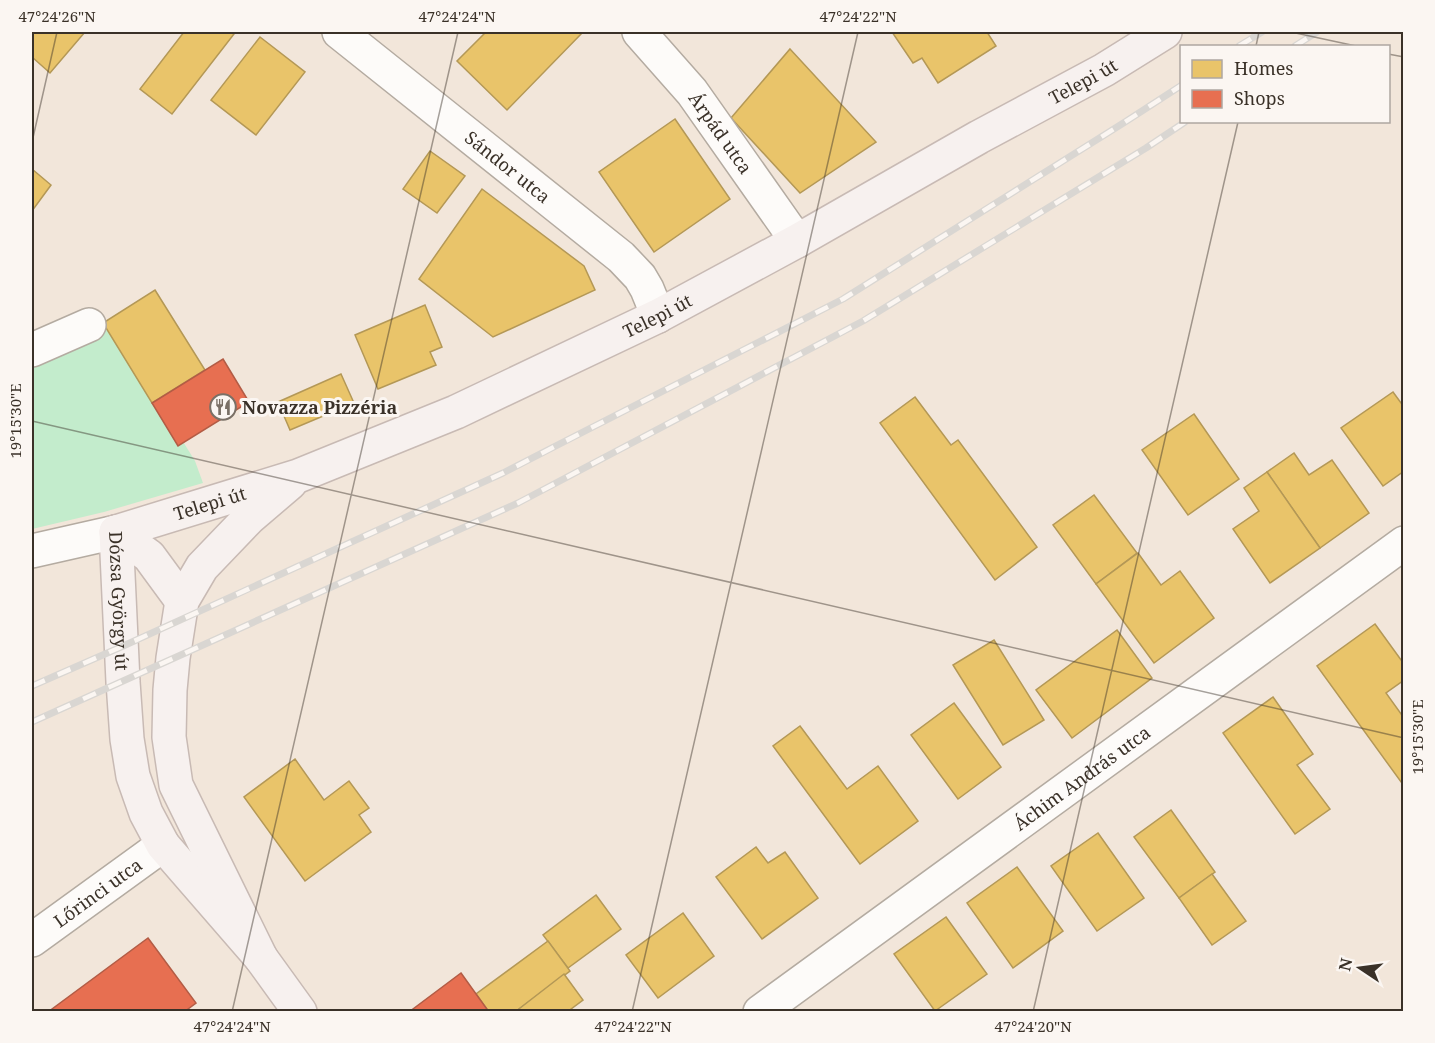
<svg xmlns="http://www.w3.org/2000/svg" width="1435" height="1043" viewBox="0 0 1435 1043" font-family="'Noto Serif',serif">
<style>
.green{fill:#c3eccc}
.homes{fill:#e9c46a;stroke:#b49856;stroke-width:1.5}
.shops{fill:#e76f51;stroke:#b35c45;stroke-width:1.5}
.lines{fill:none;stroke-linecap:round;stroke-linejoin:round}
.minor-casing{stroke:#b4aba1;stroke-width:36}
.major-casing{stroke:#c8bab4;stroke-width:36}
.minor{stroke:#fdfbf9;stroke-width:33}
.major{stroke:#f7f1ef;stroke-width:33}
.rail-casing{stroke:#d9d6d2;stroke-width:7}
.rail{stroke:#fbf6f2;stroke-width:4.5;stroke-dasharray:14;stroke-linecap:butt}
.ticks{fill:none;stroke:#3a3128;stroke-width:1.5;stroke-opacity:0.45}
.labels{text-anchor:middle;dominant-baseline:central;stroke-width:6;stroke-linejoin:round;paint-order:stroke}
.street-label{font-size:18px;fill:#3a3128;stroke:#fbf6f2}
.poi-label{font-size:18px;font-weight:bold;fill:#3a3128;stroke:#fbf6f2;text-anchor:start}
.neatline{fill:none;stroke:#3a3128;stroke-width:2}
.ticks-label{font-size:15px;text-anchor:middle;fill:#3a3128}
</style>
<rect width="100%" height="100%" fill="#f2e6da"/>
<path class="green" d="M112,327L195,461L203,483L104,512L32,529V362Z"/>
<g class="homes">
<path d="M32,32H85L50,73L32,57Z"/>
<path d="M184,32H230L234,34L172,114L140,89Z"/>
<path d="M486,32H583L507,110L457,61Z"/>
<path d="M892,32H987L996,46L938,83L922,58L913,63Z"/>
<path d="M260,37L305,72L256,135L211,100Z"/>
<path d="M790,49L876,142L800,193L731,118Z"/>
<path d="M675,119L730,199L654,252L599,172Z"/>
<path d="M430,151L465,176L437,213L403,189Z"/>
<path d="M32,169L51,185L32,211Z"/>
<path d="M482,189L584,266L595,290L493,337L419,279Z"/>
<path d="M155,290L205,370L152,403L103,323Z"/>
<path d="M425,305L442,347L430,352L436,365L378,389L355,335Z"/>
<path d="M341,374L354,403L290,430L278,402Z"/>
<path d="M1393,392L1404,407V471L1383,486L1341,428Z"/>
<path d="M915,397L951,445L958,440L1037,547L995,580L880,423Z"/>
<path d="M1194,414L1239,479L1188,515L1142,450Z"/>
<path d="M1294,453L1309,475L1332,460L1369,513L1320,548L1267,472Z"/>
<path d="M1267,472L1320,548L1270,583L1233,529L1259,511L1244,488Z"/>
<path d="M1094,495L1137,553L1096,584L1053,525Z"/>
<path d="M1138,553L1161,585L1180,571L1214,618L1154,663L1096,584Z"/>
<path d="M1375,624L1404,664V680L1386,693L1404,718V786L1317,666Z"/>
<path d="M1117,630L1152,678L1072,738L1036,690Z"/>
<path d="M994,640L1044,720L1003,745L953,665Z"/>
<path d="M1273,697L1313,754L1297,765L1330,809L1295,834L1223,733Z"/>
<path d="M954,703L1001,767L958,799L911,735Z"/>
<path d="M800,726L847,789L878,766L918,821L860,864L773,746Z"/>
<path d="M295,759L324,800L349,781L369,808L359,815L371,832L305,881L244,797Z"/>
<path d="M1171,810L1215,872L1179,898L1134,837Z"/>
<path d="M1098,833L1144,898L1097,931L1051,866Z"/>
<path d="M756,847L768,863L785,852L818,898L762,939L716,877Z"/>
<path d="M1017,867L1063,931L1013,968L967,903Z"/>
<path d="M1212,874L1246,921L1212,945L1179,898Z"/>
<path d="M596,895L621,929L568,968L543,935Z"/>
<path d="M683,913L714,956L658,998L626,955Z"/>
<path d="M946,917L987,974L935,1011L894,954Z"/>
<path d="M548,941L570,971L515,1012H489L476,994Z"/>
<path d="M564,974L583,1000L567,1012H515Z"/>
</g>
<g class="shops">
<path d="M223,359L249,402L178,446L152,403Z"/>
<path d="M148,938L196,1003L184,1012H48Z"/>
<path d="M461,973L489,1012H409Z"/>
</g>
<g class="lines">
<g class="minor-casing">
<g id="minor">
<path id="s1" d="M339,32L621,257L640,277L647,289L658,316"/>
<path id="s2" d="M639,32L692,92L797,241"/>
<path d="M32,350L89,325"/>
<path d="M32,551L116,532"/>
<path id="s3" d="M32,940L163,845"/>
<path id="s4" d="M760,1012L1404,543"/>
</g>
</g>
<g class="major-casing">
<g id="major">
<path id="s5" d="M116,532L298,476L456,412L658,316L797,241L979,137L1104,70L1165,32"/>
<path id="s6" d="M116,532L123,682L127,739L133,776L146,813L163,845L261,958L300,1012"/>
<path d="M116,532L149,556L182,601"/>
<path d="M261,958L176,785L169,737L170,690L173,658L182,601L202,567L249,518L290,483"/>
</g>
</g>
<use href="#minor" class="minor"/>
<use href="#major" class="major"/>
<g class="rail-casing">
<g id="rail">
<path d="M1239,46L1262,32"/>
<path d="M1295,46L1317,32"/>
<path d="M32,686L121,647L503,473L843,299L1125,122L1182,85"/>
<path d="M32,722L518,503L863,321L1146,148L1185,122"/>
</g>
</g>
<use href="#rail" class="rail"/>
</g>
<path class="ticks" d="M1291,32L1356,46M1256,46L1259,32M1388,54L1404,57M32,142L57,32M32,421L1404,738M232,1012L458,32M632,1012L858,32M1033,1012L1238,122"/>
<defs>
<g id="restaurant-ring" transform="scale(1.35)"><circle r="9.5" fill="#fbf6f2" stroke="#7a7066" stroke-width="1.5"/><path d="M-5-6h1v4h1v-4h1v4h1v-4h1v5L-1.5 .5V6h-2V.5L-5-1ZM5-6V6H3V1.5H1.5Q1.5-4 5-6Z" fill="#7a7066"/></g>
</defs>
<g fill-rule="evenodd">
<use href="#restaurant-ring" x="223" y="407"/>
</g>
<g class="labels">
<g class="street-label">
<text stroke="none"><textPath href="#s5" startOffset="1070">Telepi út</textPath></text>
<text stroke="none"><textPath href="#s2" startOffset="130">Árpád utca</textPath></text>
<text stroke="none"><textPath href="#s1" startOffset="216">Sándor utca</textPath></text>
<text stroke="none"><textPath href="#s5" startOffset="584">Telepi út</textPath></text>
<text stroke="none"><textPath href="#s5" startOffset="98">Telepi út</textPath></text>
<text stroke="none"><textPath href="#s6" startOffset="69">Dózsa György út</textPath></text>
<text stroke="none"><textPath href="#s4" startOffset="398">Áchim András utca</textPath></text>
<text stroke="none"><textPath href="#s3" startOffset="81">Lőrinci utca</textPath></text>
</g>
<g class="poi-label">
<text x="242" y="407">Novazza Pizzéria</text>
</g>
</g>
<rect width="1435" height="1043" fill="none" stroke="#fbf6f2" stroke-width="66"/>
<rect x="1180" y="45" width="210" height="78" fill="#fbf6f2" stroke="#aea7a1" stroke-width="1.5"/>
<rect x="1192" y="60" width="30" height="18" fill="#e9c46a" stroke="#aea7a1" stroke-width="1.5"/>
<text x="1234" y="75" font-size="18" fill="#3a3128">Homes</text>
<rect x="1192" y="90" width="30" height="18" fill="#e76f51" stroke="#aea7a1" stroke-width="1.5"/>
<text x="1234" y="105" font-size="18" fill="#3a3128">Shops</text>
<g transform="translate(1360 968) rotate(283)" stroke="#fbf6f2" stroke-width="4.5" paint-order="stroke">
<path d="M0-4.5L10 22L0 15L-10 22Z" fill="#3a3128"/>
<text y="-9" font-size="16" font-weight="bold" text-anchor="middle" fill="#3a3128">N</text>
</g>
<rect x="33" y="33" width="1369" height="977" class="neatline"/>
<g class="ticks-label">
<text x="57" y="22">47°24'26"N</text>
<text x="457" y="22">47°24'24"N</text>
<text x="858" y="22">47°24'22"N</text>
<text transform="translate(16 421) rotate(-90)" y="5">19°15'30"E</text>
<text transform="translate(1418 737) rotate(-90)" y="5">19°15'30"E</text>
<text x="232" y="1032">47°24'24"N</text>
<text x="633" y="1032">47°24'22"N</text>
<text x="1033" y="1032">47°24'20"N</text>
</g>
</svg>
